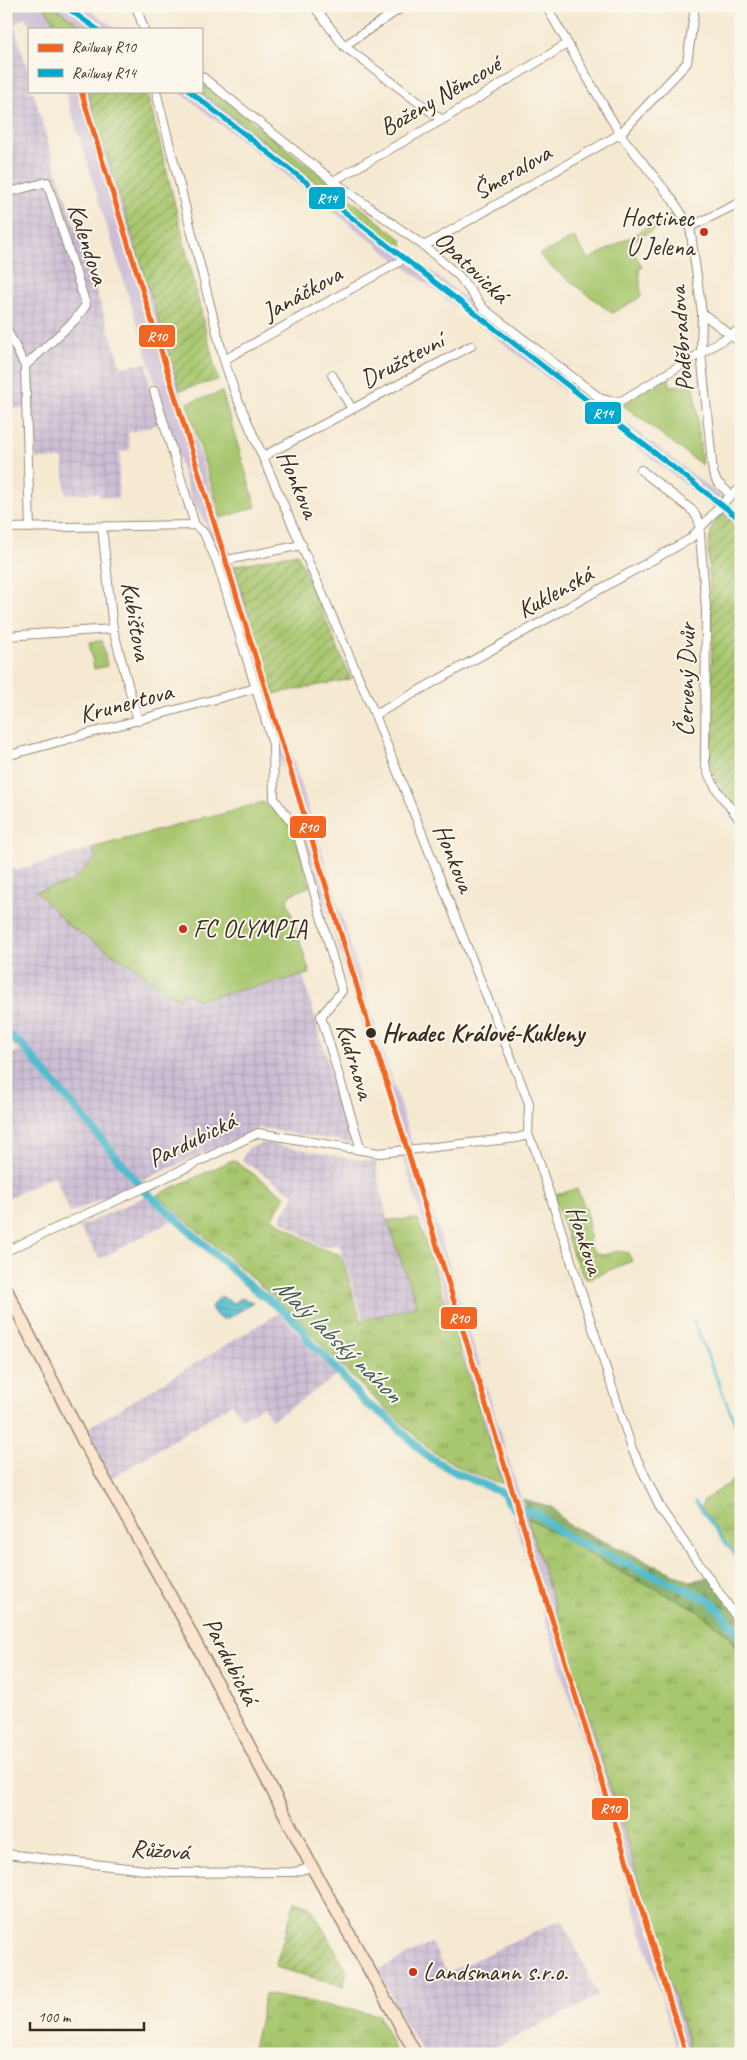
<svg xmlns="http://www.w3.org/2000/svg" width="747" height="2060" viewBox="0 0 747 2060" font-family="Caveat,sans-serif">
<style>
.industrial{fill:url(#industrial-grid)}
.railway{fill:#ccbed4}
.grass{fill:url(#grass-tufts);stroke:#717846}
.forest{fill:url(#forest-firs);stroke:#606a3f}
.park{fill:#a7c66d;stroke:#717846}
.garden{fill:url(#garden-furrows);stroke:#717846}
.water{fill:url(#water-rules);stroke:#467375}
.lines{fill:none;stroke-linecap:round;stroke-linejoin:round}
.stream{stroke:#51bccc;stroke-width:2.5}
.canal{stroke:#51bccc;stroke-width:8}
.street-casing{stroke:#988a78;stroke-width:10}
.secondary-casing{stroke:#988a78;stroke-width:14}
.street{stroke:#fff;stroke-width:8}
.secondary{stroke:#fbe5cf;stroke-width:11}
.rail-1-casing{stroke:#fbf7ec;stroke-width:9}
.rail-2-casing{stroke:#fbf7ec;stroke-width:9}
.rail-1{stroke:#f26522;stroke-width:5}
.rail-2{stroke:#00a9ce;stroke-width:5}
.poi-dot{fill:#c8321e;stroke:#fbf7ec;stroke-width:2}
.stop-dot{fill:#3b2a1e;stroke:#fbf7ec;stroke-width:2}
.labels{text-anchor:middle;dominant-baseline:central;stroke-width:4;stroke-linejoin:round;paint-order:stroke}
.street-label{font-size:25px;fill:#3b2a1e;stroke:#fbf7ec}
.poi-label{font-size:25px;fill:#3b2a1e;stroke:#fbf7ec;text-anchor:start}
.stop-label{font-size:25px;font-weight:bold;fill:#3b2a1e;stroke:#fbf7ec;text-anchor:start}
.water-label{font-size:26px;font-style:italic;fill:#435d5b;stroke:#fbf7ec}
.line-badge{stroke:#fbf7ec;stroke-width:2}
.badge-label{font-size:14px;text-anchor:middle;font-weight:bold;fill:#fff}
</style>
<defs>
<pattern id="industrial-grid" width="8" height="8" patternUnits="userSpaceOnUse" patternTransform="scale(1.25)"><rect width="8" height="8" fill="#ccbed4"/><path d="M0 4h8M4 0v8" fill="none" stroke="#b0a3b6"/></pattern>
<pattern id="grass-tufts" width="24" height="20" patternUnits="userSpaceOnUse" patternTransform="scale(1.25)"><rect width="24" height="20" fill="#a7c66d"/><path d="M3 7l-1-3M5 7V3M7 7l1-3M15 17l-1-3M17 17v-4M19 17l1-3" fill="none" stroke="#89a159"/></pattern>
<pattern id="forest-firs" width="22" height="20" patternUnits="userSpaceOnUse" patternTransform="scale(1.25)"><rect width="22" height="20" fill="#85ab60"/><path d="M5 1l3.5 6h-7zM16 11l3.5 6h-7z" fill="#6e8b4f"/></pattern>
<pattern id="garden-furrows" width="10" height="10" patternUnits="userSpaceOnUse" patternTransform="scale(1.25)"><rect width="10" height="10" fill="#a7c66d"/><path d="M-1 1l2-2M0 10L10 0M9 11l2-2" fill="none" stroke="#89a159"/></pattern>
<pattern id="water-rules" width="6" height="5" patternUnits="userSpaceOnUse" patternTransform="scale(1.25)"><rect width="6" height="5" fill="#51bccc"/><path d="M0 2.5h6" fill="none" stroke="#4499a5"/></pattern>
</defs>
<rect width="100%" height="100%" fill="#fbf7ec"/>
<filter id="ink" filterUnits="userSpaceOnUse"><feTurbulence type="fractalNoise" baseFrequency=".02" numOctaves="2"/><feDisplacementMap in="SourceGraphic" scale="10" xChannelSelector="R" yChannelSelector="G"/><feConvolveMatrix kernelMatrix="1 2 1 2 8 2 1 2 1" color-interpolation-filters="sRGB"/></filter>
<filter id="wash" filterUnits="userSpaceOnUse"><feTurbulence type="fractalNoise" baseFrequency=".0096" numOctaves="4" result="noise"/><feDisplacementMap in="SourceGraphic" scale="20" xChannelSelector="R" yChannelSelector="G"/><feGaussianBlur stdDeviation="1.12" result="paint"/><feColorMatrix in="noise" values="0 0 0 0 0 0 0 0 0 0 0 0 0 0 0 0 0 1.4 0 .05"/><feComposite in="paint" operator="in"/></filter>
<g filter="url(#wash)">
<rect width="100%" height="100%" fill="#f5e9d1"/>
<g class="industrial">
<path d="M6,6H17L25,17L14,25L29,75V91H33L49,147L121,367L147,363L150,387L161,423L128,433L130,450L120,452L118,499L100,496L99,493L66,494L63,459H36L33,409L6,408Z"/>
<path d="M92,848L96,857L70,883L36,892L68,925L141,972L167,993L185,992L197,1000L303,976L351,1143L260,1128L70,1213L54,1175L6,1199V1056L19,1051L6,1037V863L15,871Z"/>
<path d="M265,1143L353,1159L375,1161L387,1220L417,1306L363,1320L339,1244L321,1247L280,1219L295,1195L242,1160L248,1148Z"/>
<path d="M146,1196L171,1221L100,1259L79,1227Z"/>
<path d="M279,1313L338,1375L272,1420L263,1406L242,1419L232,1404L110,1479L86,1429Z"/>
<path d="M562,1919L598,1996L482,2054H424L403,2020L378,1970L431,1943L447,1973Z"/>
</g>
<g class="railway">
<path d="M17,6H44L58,29H33Z"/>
<path d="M53,6H83L117,29H86Z"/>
<path d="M65,91H87L92,105L692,2054H679L245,645L206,525L191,498Z"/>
<path d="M178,91H199L208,98L741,512V528Z"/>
</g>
<g class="grass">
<path d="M44,6H53L86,29H58Z"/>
<path d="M201,81L402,240V249L199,91H201Z"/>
<path d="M233,1160L285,1196L272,1218L319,1248L341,1255L361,1321L417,1306L387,1220L418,1219L503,1483L494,1482L463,1469L430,1450L349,1374L291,1312L157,1195Z"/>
<path d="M577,1189L587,1212L590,1246L596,1253L603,1255L619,1251L628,1253L632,1261L588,1279L584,1278L573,1255L554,1195Z"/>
<path d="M741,1475V1559L728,1546L701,1507L704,1500Z"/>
<path d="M527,1517L623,1573L694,1608L727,1634L741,1653V2054H692Z"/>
<path d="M265,1994L379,2015L396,2054H252Z"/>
</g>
<path class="forest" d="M523,1499L552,1507L567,1524L689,1581L713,1577L741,1613V1653L727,1634L694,1608L623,1573L527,1517Z"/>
<g class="park">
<path d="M672,214L674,219L629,243L642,267L639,269L641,297L612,313L554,269L539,255L574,237L588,260Z"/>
<path d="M669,376L670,386L694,385L702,465L623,405Z"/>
<path d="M222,392L256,507L221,518L187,403Z"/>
<path d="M102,640L107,666L94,669L89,642Z"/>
<path d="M263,802L292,826L310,886L291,894L287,900L310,974L197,1000L185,992L180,999L167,993L141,972L68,925L36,891L70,883L96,857L92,848L201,819L205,815L208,818Z"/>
</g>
<g class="garden">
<path d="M87,91H147L218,380L180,390Z"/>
<path d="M722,513L741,528V814L714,776L709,755L712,640L708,546L712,526Z"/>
<path d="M297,553L351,679L273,694L234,566Z"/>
<path d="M295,1901L310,1906L347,1971L343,1986L275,1967Z"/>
</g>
<path class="water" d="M221,1296L233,1303L241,1298L253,1302C248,1306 245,1309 240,1311C227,1318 222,1327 211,1308L213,1303Z"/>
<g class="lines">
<g class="stream">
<path d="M693,1320L741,1438"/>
<path d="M695,1501L723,1540L741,1562"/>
</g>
<path class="canal" d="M6,1032L23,1046L143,1189L247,1283L287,1314L302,1329L308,1340L326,1357L366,1404L387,1417L427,1456L457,1473L503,1493L513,1508L536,1513L555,1529L573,1540L709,1600L721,1612L741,1638"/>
</g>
</g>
<g filter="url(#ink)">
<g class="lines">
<g class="street-casing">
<g id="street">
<path d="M136,6L144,29"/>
<path d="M314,6L344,46L442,120"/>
<path d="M546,6L620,134L672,199L690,227L702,313L701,352L713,473L717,482L731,495"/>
<path d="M344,46L404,6"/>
<path d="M201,76L333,181L424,246L459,276L484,309L601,399L615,402L623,400L741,329"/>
<path d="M156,91L224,360L235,393L375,715L529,1103L528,1135L535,1149L632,1449L661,1509L741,1624"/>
<path d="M333,181L442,120L567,44"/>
<path d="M6,193L47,182L86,305L74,321L25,366"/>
<path d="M690,227L741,202"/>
<path d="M424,246L620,134L687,63L695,6"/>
<path d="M702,313L741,343"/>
<path d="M6,328L25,366L30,528"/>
<path d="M224,360L399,262"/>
<path d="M332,375L352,409"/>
<path d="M154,391L195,525"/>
<path d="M264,456L471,346"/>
<path d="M641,470L693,511L699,521L706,609L705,763C710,785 727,803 741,821"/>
<path d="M102,527L113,629L138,721"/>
<path d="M6,528L195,525L204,533L217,562L273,744L274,799L296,828L342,991L321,1016L361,1150"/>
<path d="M217,562L302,545"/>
<path d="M6,636L113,629"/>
<path d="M375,715L690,539L727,499L741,488"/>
<path d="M6,756L256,688"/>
<path d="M6,1251L148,1186L258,1133L379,1153L517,1138L528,1135"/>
<path d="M6,1854L171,1873L294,1872L312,1867"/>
</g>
</g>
<g class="secondary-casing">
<path id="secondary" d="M6,1289L83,1441L184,1620L312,1867L416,2054"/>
</g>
<use href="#street" class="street"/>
<use href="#secondary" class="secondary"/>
<g class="rail-1-casing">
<path id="rail-1" d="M81,91L686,2054"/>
</g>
<g class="rail-2-casing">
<g id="rail-2">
<path d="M64,6L97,29"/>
<path d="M189,91L741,520"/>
</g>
</g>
<use href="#rail-1" class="rail-1"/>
<use href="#rail-2" class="rail-2"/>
</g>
</g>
<g class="poi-dot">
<circle cx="704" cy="232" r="5"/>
<circle cx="183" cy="929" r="5"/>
<circle cx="413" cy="1972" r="5"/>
</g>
<circle class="stop-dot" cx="371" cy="1033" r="6"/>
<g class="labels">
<g class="street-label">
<text transform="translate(440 96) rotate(-30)">Boženy Němcové</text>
<text transform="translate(512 172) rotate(-30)">Šmeralova</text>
<text transform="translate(88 244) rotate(72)">Kalendova</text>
<text transform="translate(472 267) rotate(44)">Opatovická</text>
<text transform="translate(302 293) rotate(-29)">Janáčkova</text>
<text transform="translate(681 339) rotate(-94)">Poděbradova</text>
<text transform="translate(402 360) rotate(-28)">Družstevní</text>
<text transform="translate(298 484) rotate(67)">Honkova</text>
<text transform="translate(555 592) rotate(-29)">Kuklenská</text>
<text transform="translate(136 621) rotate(80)">Kubištova</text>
<text transform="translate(686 680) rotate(-89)">Červený Dvůr</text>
<text transform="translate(126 703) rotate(-15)">Krunertova</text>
<text transform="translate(454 858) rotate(68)">Honkova</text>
<text transform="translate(355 1061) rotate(73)">Kudrnova</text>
<text transform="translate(192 1140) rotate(-26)">Pardubická</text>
<text transform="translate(585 1240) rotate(72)">Honkova</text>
<text transform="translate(231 1661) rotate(63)">Pardubická</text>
<text transform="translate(160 1850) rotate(4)">Růžová</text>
</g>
<g class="poi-label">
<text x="694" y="218" text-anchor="end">Hostinec<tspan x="694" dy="29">U Jelena</tspan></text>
<text x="193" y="929">FC OLYMPIA</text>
<text x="423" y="1972">Landsmann s.r.o.</text>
</g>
<g class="stop-label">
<text x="382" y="1033">Hradec Králové-Kukleny</text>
</g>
<g class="water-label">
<text transform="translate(338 1340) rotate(44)">Malý labský náhon</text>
</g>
</g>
<g class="line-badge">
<rect x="308" y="186" width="38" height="24" rx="5" fill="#00a9ce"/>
<rect x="138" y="324" width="38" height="24" rx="5" fill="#f26522"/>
<rect x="584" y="401" width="38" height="24" rx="5" fill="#00a9ce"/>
<rect x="289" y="815" width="38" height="24" rx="5" fill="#f26522"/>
<rect x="440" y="1306" width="38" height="24" rx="5" fill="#f26522"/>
<rect x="591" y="1797" width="38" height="24" rx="5" fill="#f26522"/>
</g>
<g class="badge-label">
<text x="327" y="203">R14</text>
<text x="157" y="341">R10</text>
<text x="603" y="418">R14</text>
<text x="308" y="832">R10</text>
<text x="459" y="1323">R10</text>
<text x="610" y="1813">R10</text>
</g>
<rect width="747" height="2060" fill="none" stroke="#fbf7ec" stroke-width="25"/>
<rect x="28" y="28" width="175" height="65" fill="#fbf7ec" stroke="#aea59a"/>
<rect x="38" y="44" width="25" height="8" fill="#f26522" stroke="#aea59a"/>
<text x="72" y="52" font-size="15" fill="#3b2a1e">Railway R10</text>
<rect x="38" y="69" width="25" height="8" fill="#00a9ce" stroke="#aea59a"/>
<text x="72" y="78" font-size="15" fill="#3b2a1e">Railway R14</text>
<path d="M30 2022v8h114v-8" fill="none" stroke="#3b2a1e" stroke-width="2.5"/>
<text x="38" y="2022" font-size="15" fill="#3b2a1e" stroke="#fbf7ec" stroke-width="4" paint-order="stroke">100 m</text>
</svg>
